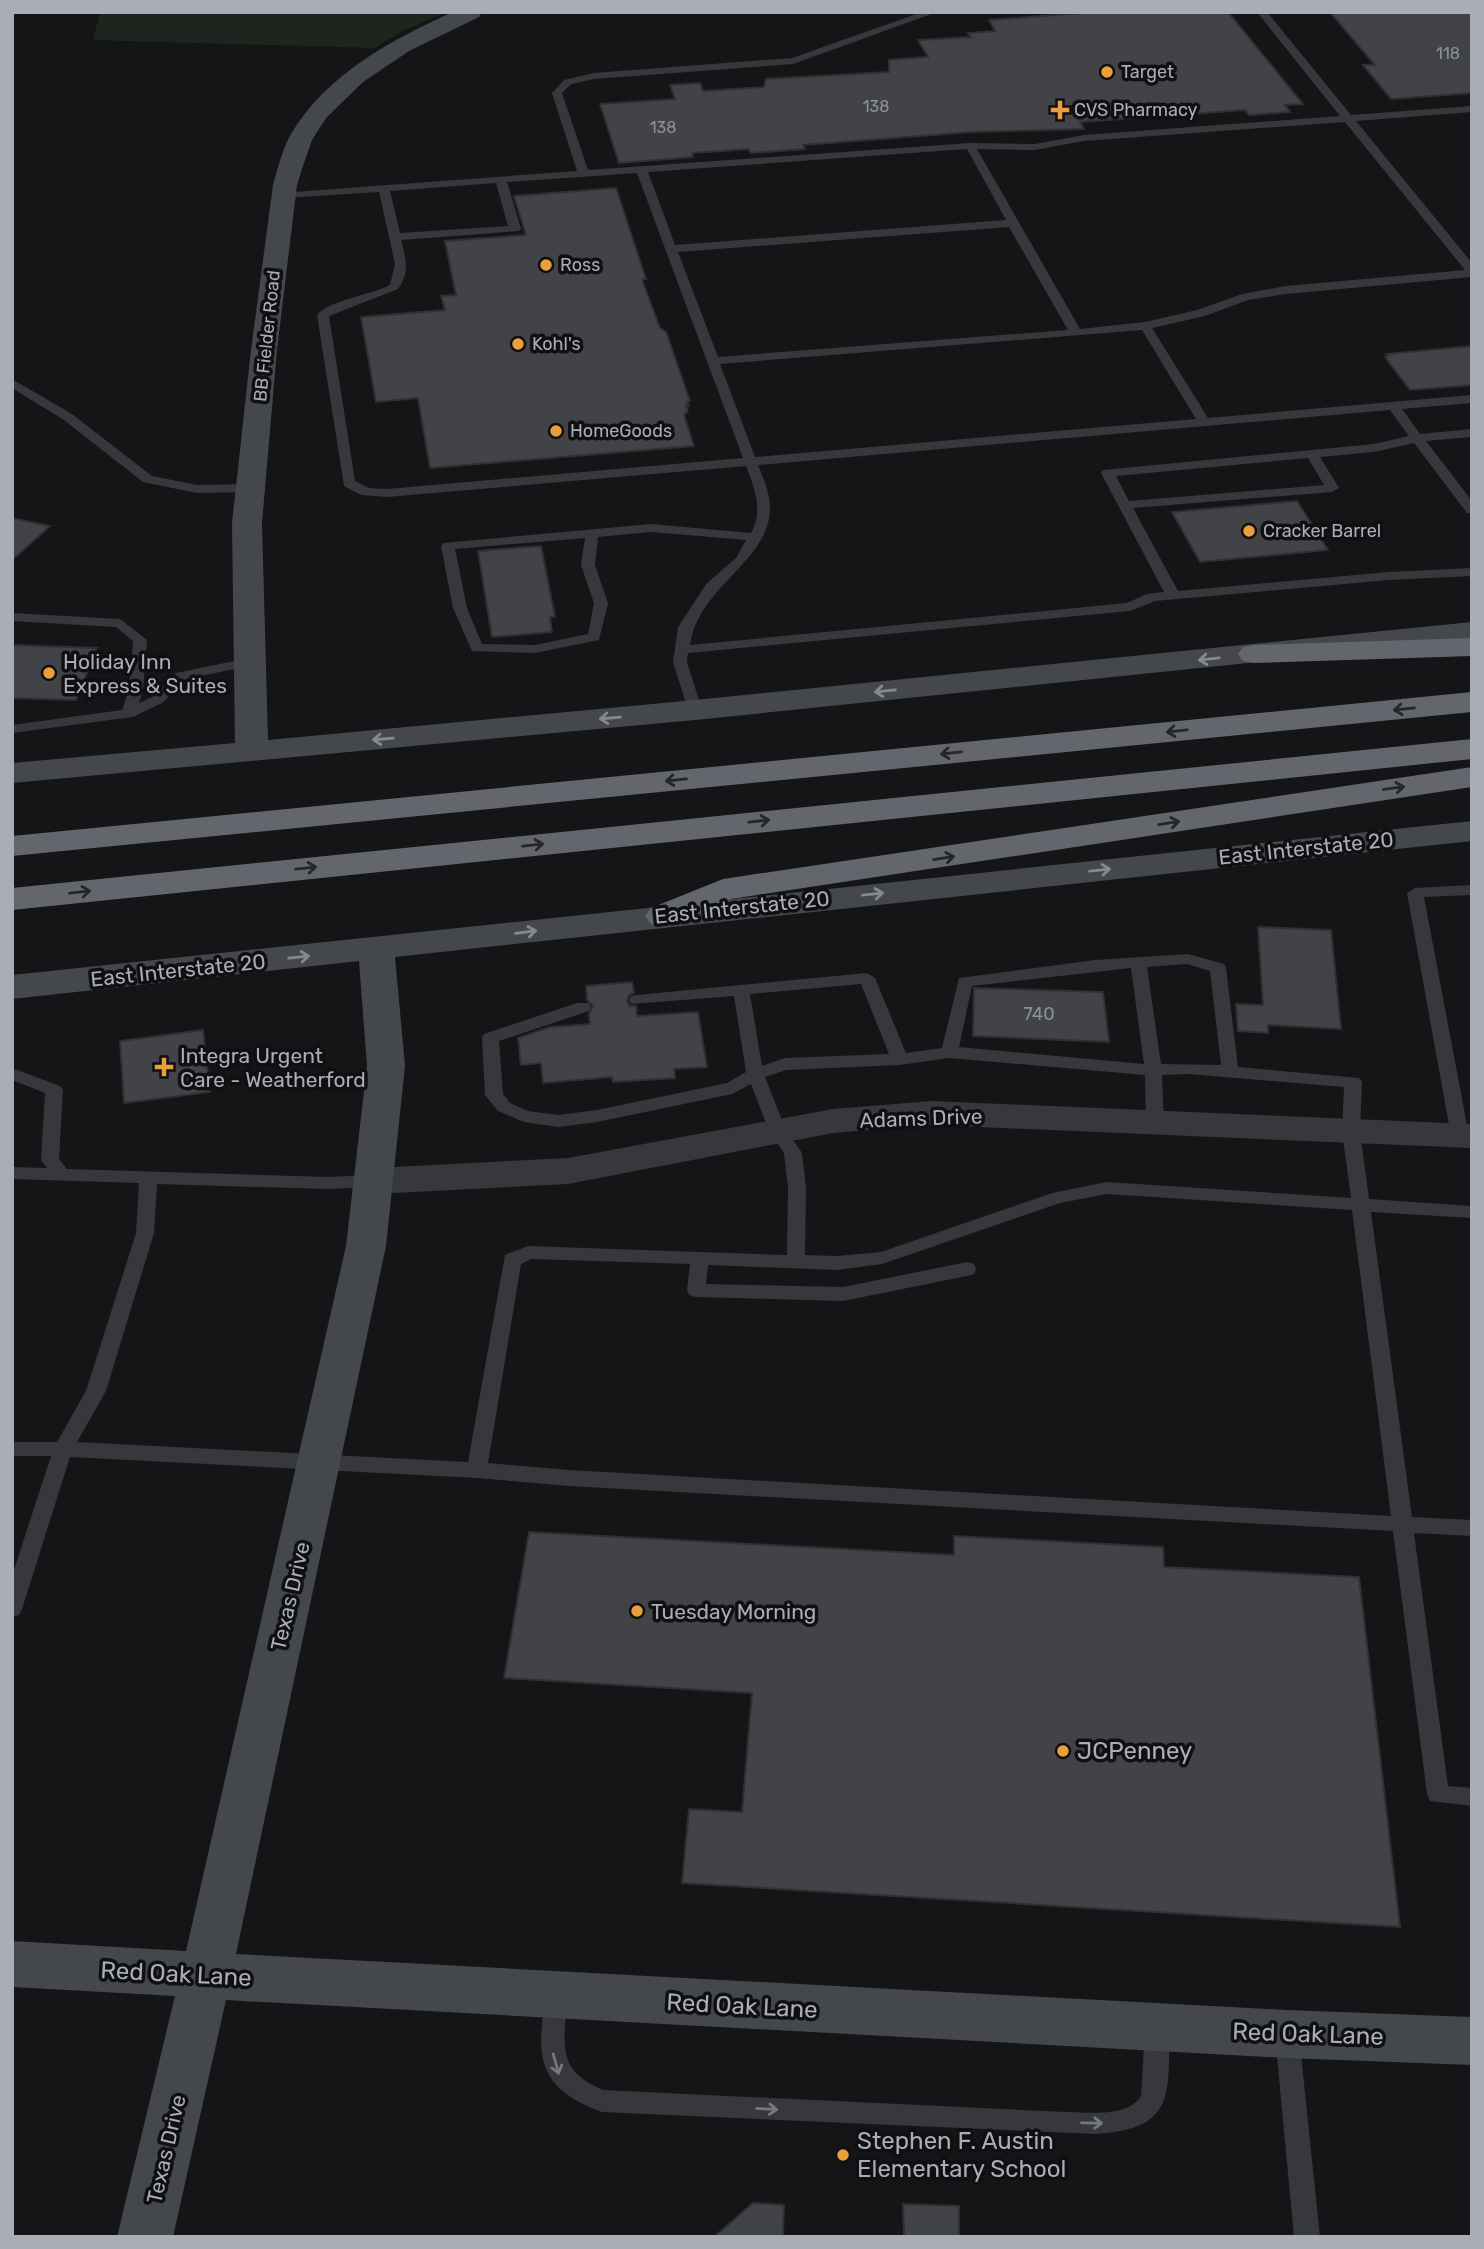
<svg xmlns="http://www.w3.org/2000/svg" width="1484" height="2249" viewBox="0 0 1484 2249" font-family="Rubik,sans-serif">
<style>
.green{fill:#1d251e}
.building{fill:#424347;stroke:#2f3033;stroke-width:2}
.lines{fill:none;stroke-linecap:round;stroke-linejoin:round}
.lane{fill:#36383c;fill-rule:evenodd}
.street{fill:#36383c;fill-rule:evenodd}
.secondary{fill:#44474c;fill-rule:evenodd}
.highway{fill:#63666c;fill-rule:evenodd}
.oneway{stroke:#858991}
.oneway2{stroke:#252628}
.oneway3{stroke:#75787f}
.poi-dot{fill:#e89f3c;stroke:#101012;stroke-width:2.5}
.labels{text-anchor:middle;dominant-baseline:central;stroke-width:7;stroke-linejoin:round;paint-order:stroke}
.far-number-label{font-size:16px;fill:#8e929a}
.far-poi-label{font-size:18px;fill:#a8adb6;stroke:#101012;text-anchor:start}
.far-street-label{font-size:18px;fill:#a8adb6;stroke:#101012}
.number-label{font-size:18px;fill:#8e929a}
.poi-label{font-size:21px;fill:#a8adb6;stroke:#101012;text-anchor:start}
.street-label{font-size:21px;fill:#a8adb6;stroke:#101012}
.near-poi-label{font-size:24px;fill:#a8adb6;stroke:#101012;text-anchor:start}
.near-street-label{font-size:24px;fill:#a8adb6;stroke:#101012}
</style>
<rect width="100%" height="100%" fill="#151517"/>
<path class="green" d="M100,12H446L401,32L374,48L93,40Z"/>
<g class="building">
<path d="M1095,12H1228L1303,104L1285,105L1290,112L1249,115L1245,110L1080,122L1084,129L971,132L803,145L805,149L750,153L749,149L692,153L693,157L619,163L600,104L675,99L670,85L700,83L703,91L764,87L766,79L889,72V60L928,57L918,40L971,37L968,33L995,31L989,20Z"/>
<path d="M1330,12H1472V93L1391,99L1363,65H1375Z"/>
<path d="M616,188L646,279L642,280L660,328L666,332L690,401L687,402L689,406H686L688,411L684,415L694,446L430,468L418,398L376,402L361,317L445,310L441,296L456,295L445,241L526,235L514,196Z"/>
<path d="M1472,346V385L1410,390L1385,357L1388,356L1386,354Z"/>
<path d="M1297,501L1328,550L1200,562L1172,512Z"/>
<path d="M12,518L50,526L12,560Z"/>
<path d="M541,546L555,617H550L552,632L492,637L478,551Z"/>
<path d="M12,645L97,648L76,700L12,698Z"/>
<path d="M1258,927L1331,930L1341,1029L1268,1025V1033L1238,1031L1236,1004L1263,1005Z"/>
<path d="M632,982L634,993L629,995L627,1001L630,1006H636L637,1016L698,1012L707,1067L674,1069L675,1078L613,1082L612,1077L543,1083L541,1063L521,1065L518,1038L550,1027L590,1024L589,1014L593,1006L587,1000L586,986Z"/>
<path d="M974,988L1103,992L1109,1042L973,1036Z"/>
<path d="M203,1030L210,1092L124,1103L120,1041Z"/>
<path d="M529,1532L954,1555V1536L1163,1547L1164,1567L1359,1577L1400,1927L682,1883L689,1809L742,1812L752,1693L504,1678Z"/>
<path d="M753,2203L784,2205L783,2237H714Z"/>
<path d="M903,2204L959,2206V2237H904Z"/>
</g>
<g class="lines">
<g class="lane">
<path d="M922,12H937L793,64L594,79L571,84L562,93L588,170L970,143L1035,144L1084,135L1340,116L1257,12H1267L1351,115L1472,106V112L1356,121L1472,263V277L1286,294L1248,300L1205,316L1152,328L1208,418L1472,395V403L1402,409L1420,434L1472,429V437L1426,441L1472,501V514L1467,513L1414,443L1374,452L1320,457L1339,488L1332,492L1133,508L1178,591L1389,572L1472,568V576L1389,580L1155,601L1130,611L688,653L687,662L702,710L695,714L688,710L673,662L678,627L707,583L736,558L746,540L651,532L598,537L595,565L608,603L599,640L535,653L472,651L453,608L441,546L443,543L651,524L751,533C764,511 754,487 746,466L387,497L361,495L344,486L317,315C331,299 369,296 390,285L395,264L379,192L284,198L280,197V193L577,171L552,93L564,80L594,73L792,58ZM1345,122L1465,270L1286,286L1242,294L1197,310L1145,322L1080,329L977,149L1035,150L1084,141ZM967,149L1006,220L675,245L648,172ZM637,173L743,458L387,489L369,488L355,481L329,316L398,289C410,273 406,259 401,240L519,231L521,229L507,182ZM496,183L508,226L400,233L390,191ZM1009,227L1068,330L718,357L678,252ZM1142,330L1196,419L755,457L720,364ZM1390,410L1409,436L1374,444L1103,470L1101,473L1164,592L1147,594L1127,603L690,645C698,586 771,561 770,507C770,493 763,478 758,465ZM1308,458L1324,485L1129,501L1116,476ZM585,538L581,565L594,603L588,634L535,645L482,644L467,608L455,549Z"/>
<path d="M12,379L72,414L152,476L197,485L251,484L258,488L251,492L197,493L143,482L64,420L12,388Z"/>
<path d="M12,613L120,619L147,640L143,690L139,703L152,697L176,673L249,658L256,662L249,666L186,679L162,703L133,717L12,733V725L122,710L129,690L133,641L116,627L12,621Z"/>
<path d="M1472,885V895L1424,897L1469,1136L1460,1142L1451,1136L1407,893L1415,888Z"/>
<path d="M1188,954L1224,964L1226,968L1238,1067L1359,1078L1362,1082L1360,1131L1369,1199L1472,1206V1218L1371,1212L1412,1517L1472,1520V1536L1414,1533L1448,1786L1472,1788V1806L1430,1801L1427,1794L1393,1531L569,1486L477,1478L70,1457L22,1609L19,1615L12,1617V1576L51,1456H12V1442H57L86,1391L136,1233L139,1183L12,1179V1167L47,1168L41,1160L45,1093L12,1080V1068L60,1086L63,1090L59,1159L67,1169L328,1177L375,1175L384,1181L375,1187L328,1189L157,1184L154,1233L106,1391L77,1442L468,1462L505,1255L528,1246L787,1255L788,1188L784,1153L769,1131L751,1084L732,1094L597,1122L558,1127L524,1122L498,1111L485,1095L482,1038L484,1034L577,1003H589L591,1007L589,1011L499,1041L503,1094L510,1103L528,1111L558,1115L597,1110L727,1083L746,1072L734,996L631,1004L629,1000L631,996L637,995L867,973L875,978L906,1053L942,1048L959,978L1095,960ZM1187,964L1210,971L1221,1065L1161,1064L1147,967ZM1131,968L1144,1064L959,1047L972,986ZM861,984L889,1054L785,1058L762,1066L750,994ZM949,1058L1145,1075L1146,1123L1155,1129L1164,1123L1162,1075L1189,1074L1344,1087L1342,1131L1351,1198L1107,1182L1052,1193L881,1252L837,1256L805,1255L806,1188L802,1153L786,1130L765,1077L786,1070L900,1065ZM1107,1194L1352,1210L1391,1516L569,1470L488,1463L521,1264L531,1259L690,1264L687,1290L689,1295L696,1297L843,1301L967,1276L974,1274L976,1269L974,1264L967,1262L843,1287L706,1284L708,1265L837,1270L882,1264L1060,1203Z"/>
<path d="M557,1985L565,1989C570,1998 567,2005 566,2015C562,2055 564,2073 603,2090L1065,2112C1087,2112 1128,2118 1141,2096L1145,2030L1149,2022L1157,2019L1165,2022L1169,2030C1169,2097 1174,2129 1095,2134L602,2112C559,2096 536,2076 542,2026C543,2014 543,2000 549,1989Z"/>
<path d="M1287,2024L1295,2027L1299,2035L1320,2237H1294L1275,2035L1279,2027Z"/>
</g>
<path class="street" d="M932,1101L1472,1124V1148L932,1125L833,1133L568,1184L375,1194L362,1190L356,1181L362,1172L375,1168L568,1158L833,1109Z"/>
<g class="secondary">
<path d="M453,12H482L479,17L409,51L363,82L326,118L312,140L303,166L297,185L277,350L262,523L268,740L695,700L1472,622V640L695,720L12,783V763L235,743L232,523L251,350L273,185C278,168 282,150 291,134C327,74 391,40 453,12Z"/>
<path d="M1472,821V841L395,957L405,1066L386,1246L236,1954L1287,2010L1472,2017V2065L1287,2058L226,2000L173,2237H117L175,1996L12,1987V1941L186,1951L346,1246L367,1066L359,961L12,999V975Z"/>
</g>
<g class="highway">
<path d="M1472,638V656L1254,663L1243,661L1238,654L1243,647L1254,645Z"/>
<path d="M1472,692V712L12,856V836Z"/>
<path d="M1472,739V759L12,910V888Z"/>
<path d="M1472,767V787L731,899L675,924L663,927L651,924L645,916L651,908L723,879Z"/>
</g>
</g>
<defs><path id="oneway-shaft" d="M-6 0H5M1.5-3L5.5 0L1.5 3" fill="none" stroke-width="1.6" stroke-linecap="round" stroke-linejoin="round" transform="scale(1.75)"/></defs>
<g class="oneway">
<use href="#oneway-shaft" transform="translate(1209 659) rotate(174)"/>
<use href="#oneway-shaft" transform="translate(885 691) rotate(174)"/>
<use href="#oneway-shaft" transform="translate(610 718) rotate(175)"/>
<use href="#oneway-shaft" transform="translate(383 739) rotate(175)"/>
<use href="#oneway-shaft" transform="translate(1100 870) rotate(-6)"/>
<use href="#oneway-shaft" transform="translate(873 894) rotate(-6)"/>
<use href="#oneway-shaft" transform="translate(526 932) rotate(-7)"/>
<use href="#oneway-shaft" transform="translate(299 957) rotate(-6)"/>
</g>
<g class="oneway2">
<use href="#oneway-shaft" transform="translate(1404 709) rotate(174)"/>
<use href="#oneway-shaft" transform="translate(1177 731) rotate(174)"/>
<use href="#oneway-shaft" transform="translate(951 753) rotate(174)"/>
<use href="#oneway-shaft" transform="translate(676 780) rotate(174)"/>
<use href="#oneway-shaft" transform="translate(1394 788) rotate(-8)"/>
<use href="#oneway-shaft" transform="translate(759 821) rotate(-6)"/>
<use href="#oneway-shaft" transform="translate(1169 823) rotate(-9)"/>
<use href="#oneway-shaft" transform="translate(533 845) rotate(-6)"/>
<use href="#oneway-shaft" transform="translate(944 858) rotate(-9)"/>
<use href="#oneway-shaft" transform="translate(306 868) rotate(-6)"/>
<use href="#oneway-shaft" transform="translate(80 892) rotate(-6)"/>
</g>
<g class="oneway3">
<use href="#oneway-shaft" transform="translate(556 2064) rotate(74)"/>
<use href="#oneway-shaft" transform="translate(767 2109) rotate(3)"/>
<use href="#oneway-shaft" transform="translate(1092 2123) rotate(1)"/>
</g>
<g class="poi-dot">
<circle cx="1107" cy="72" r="7"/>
<path d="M1056.5 99.5h7v7h7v7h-7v7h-7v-7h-7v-7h7z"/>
<circle cx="546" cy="265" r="7"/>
<circle cx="518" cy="344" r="7"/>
<circle cx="556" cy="431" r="7"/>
<circle cx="1249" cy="531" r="7"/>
<circle cx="49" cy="673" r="7"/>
<path d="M160.5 1056.5h7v7h7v7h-7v7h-7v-7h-7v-7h7z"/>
<circle cx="637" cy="1611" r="7"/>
<circle cx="1063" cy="1751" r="7"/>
<circle cx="843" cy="2155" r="7"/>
</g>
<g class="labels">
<g class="far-number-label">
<text x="1448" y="53">118</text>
<text x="876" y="106">138</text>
<text x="663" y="127">138</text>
</g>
<g class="far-poi-label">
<text x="1121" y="72">Target</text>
<text x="1074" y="110">CVS Pharmacy</text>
<text x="560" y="265">Ross</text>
<text x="532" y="344">Kohl's</text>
<text x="570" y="431">HomeGoods</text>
<text x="1263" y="531">Cracker Barrel</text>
</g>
<g class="far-street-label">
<text transform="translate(267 336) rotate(-84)">BB Fielder Road</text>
</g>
<g class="number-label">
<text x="1039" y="1014">740</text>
</g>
<g class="poi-label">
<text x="63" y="661">Holiday Inn<tspan x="63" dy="24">Express &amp; Suites</tspan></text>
<text x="180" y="1055">Integra Urgent<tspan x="180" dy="24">Care - Weatherford</tspan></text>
<text x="651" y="1611">Tuesday Morning</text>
</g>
<g class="street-label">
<text transform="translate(1306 848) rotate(-6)">East Interstate 20</text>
<text transform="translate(742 907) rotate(-6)">East Interstate 20</text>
<text transform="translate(178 970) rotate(-6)">East Interstate 20</text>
<text transform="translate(921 1118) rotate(-2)">Adams Drive</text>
<text transform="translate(290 1596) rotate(-77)">Texas Drive</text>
<text transform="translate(166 2149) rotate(-77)">Texas Drive</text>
</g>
<g class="near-poi-label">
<text x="1077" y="1751">JCPenney</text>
<text x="857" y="2141">Stephen F. Austin<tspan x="857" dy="28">Elementary School</tspan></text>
</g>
<g class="near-street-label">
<text transform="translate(176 1974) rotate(3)">Red Oak Lane</text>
<text transform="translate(742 2006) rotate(3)">Red Oak Lane</text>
<text transform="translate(1308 2034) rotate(2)">Red Oak Lane</text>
</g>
</g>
<rect width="1484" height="2249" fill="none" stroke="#a8adb6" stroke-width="28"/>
</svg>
